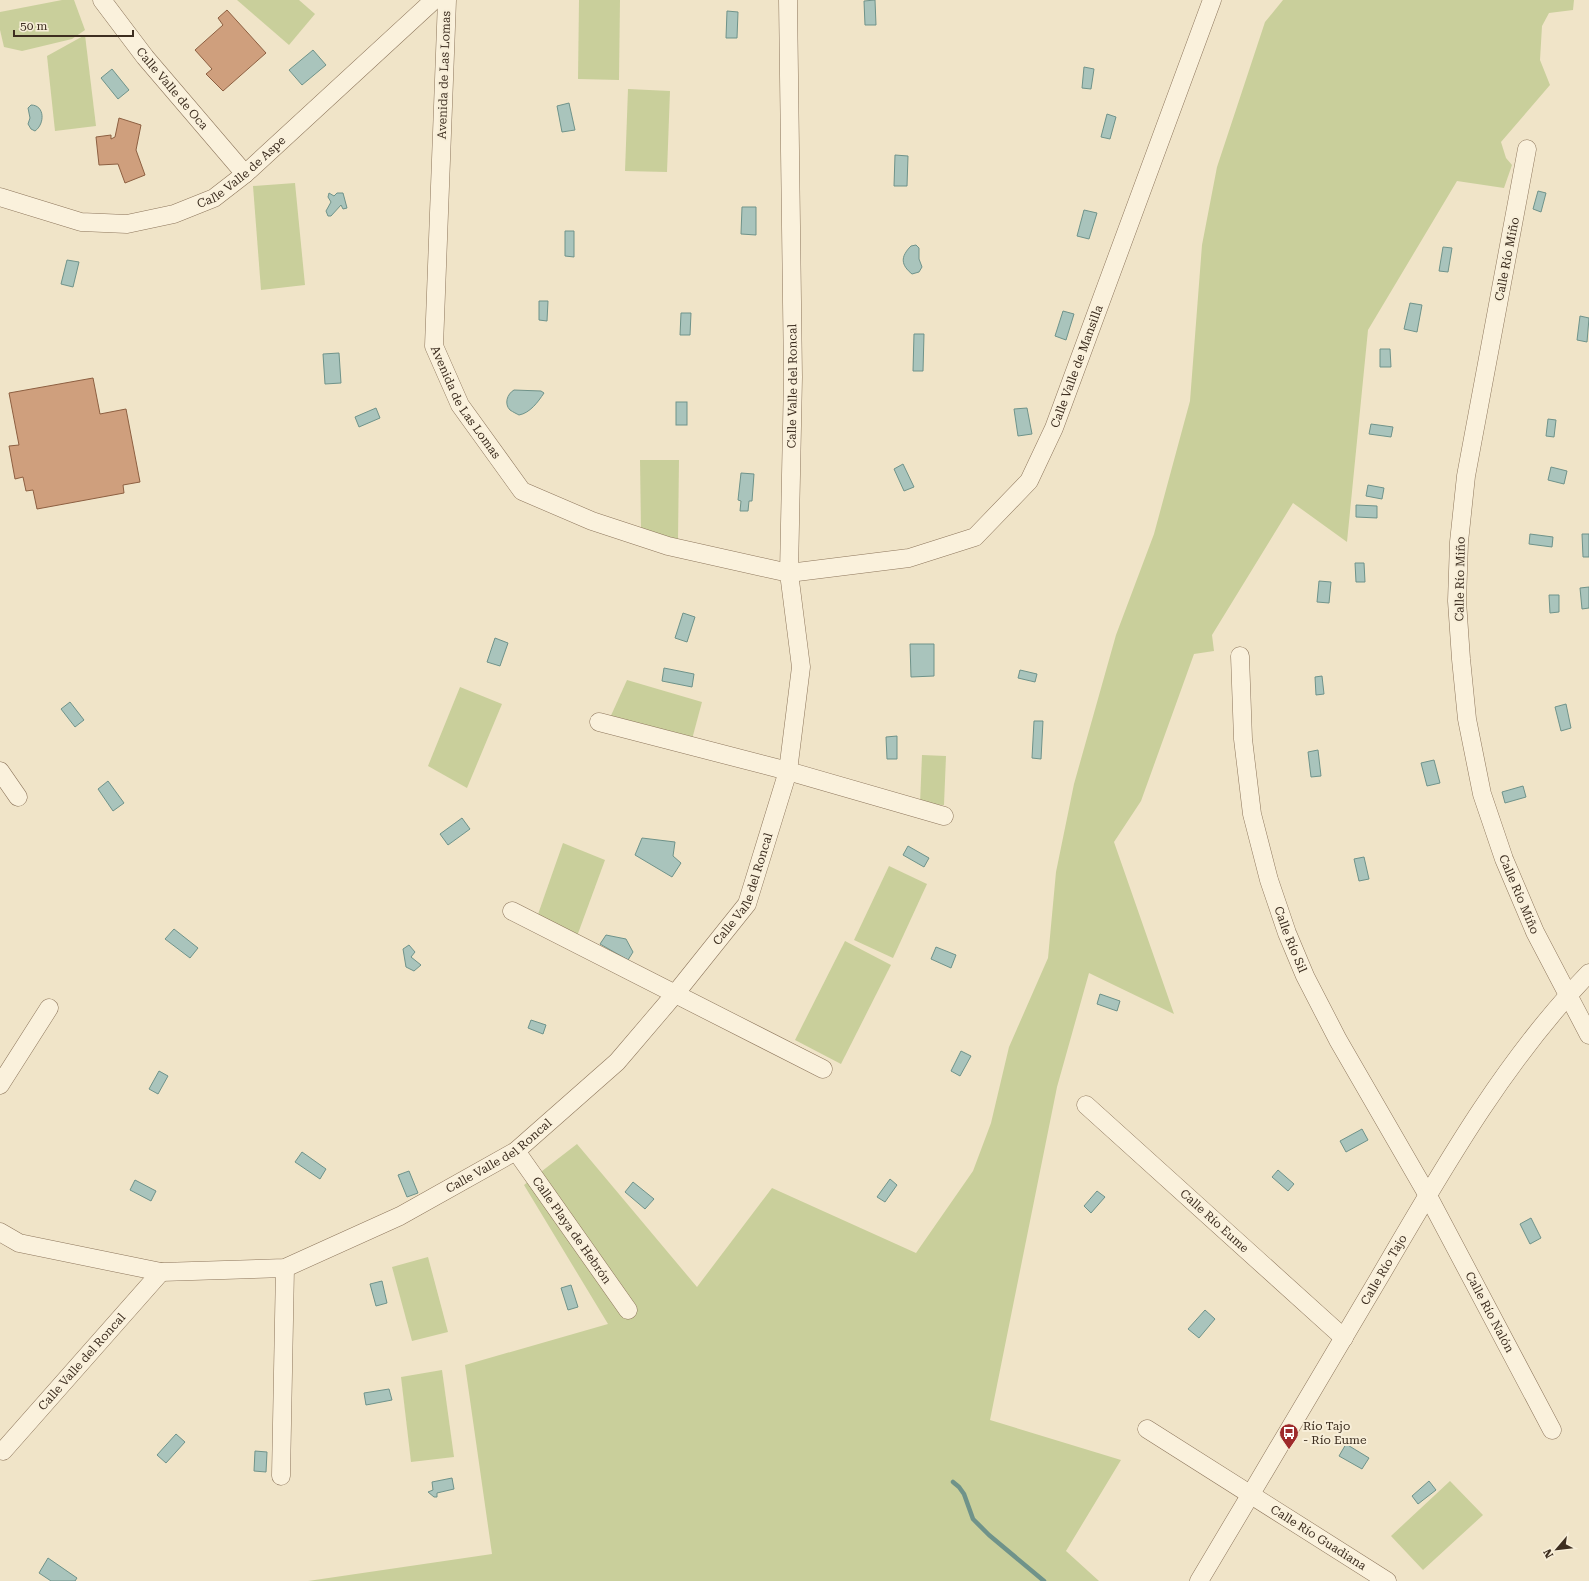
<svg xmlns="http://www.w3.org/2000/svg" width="1589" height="1581" viewBox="0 0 1589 1581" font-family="'Roboto Serif',serif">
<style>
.green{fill:#c9cf9b}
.water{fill:#a9c4bc;stroke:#6f938a}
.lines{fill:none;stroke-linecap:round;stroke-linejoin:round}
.stream{stroke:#6f938a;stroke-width:4.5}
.building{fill:#cf9f7d;stroke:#8d5f41}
.street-casing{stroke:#8d765c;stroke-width:19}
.street{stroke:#faf1dc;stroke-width:18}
.labels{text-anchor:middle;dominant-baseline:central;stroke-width:4;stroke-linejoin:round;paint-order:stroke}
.street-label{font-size:12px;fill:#3d2e20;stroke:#f7eed8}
.poi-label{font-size:12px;fill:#3d2e20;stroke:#f7eed8;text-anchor:start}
</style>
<rect width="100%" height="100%" fill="#f0e4c8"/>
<g class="green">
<path d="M62,0H74L85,30L72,39L22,51L4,47L0,30V12Z"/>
<path d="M237,0H299L315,14L289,45Z"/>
<path d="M579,0H620L619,80L578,79Z"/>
<path d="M1283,0H1574L1573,10L1549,13L1542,26L1540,60L1550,85L1501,142L1506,158L1512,165L1504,188L1457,181L1368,330L1347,542L1293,503L1212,635L1214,651L1194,654L1141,801L1114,842L1174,1014L1089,973L1057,1087L990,1420L1121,1460L1066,1551L1099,1581H308L492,1554L465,1365L608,1324L524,1185L577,1144L697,1287L772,1188L916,1253L973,1171L991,1123L1009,1047L1048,958L1056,872L1074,784L1116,635L1154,534L1190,401L1202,245L1217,167L1265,22Z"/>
<path d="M85,35L96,126L55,131L47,56Z"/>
<path d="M628,89L670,91L667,172L625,171Z"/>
<path d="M295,183L305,285L261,290L253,186Z"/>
<path d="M640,460H679L678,540L641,530Z"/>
<path d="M627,680L702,702L691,743L609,720Z"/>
<path d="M460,687L502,704L467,788L428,766Z"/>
<path d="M922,755L946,756L944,805L920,804Z"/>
<path d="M563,843L605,860L576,939L536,920Z"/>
<path d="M889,866L927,884L893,958L854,940Z"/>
<path d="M845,941L891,965L841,1064L795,1040Z"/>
<path d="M428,1257L448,1332L412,1341L392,1267Z"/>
<path d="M442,1370L454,1457L411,1462L401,1377Z"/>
<path d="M1450,1481L1483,1515L1423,1570L1391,1536Z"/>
</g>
<g class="water">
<path d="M875,0L876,25H865L864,1Z"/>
<path d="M727,11L738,12L737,38H726Z"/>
<path d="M313,50L326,65L302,85L289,70Z"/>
<path d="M1084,67L1094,69L1091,89L1082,88Z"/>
<path d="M112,69L129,90L118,99L101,78Z"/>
<path d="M569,103L575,130L562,132L557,106Z"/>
<path d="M31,105C45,105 45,124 35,131L31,129L28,124L30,118L28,108Z"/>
<path d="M1107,114L1116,117L1110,139L1101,137Z"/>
<path d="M895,155L908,156L907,186H894Z"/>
<path d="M1538,191L1546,193L1541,212L1533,209Z"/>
<path d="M329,193L334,196L337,193H343L347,208L343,209L341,205L331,216H328L326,211L331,202L328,197Z"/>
<path d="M742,207H756V235L741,234Z"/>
<path d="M1084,210L1097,213L1089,239L1077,236Z"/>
<path d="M565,231H574V257L565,256Z"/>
<path d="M916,245L919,248V259L922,267L919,272L912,274C901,265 900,257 911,246Z"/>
<path d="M1443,247L1452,248L1448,272L1439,271Z"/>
<path d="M67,260L79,262L73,287L61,284Z"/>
<path d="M539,301H548L547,321L539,320Z"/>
<path d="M1410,303L1422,305L1417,332L1404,329Z"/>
<path d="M1063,311L1074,314L1066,340L1055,336Z"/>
<path d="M681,313H691L690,335H680Z"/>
<path d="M1580,316L1589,318L1587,342L1577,340Z"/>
<path d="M914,334H924L923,371H913Z"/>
<path d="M1380,349H1390L1391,367H1380Z"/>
<path d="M339,353L341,383L325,384L323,354Z"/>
<path d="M514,390L541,391L544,393C538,402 530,413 519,415C517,414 513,412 510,410C504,404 507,394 514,390Z"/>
<rect x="676" y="402" width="11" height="23"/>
<path d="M376,408L380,418L359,427L355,417Z"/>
<path d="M1027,408L1032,434L1018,436L1014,409Z"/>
<path d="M1548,419L1556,420L1554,437L1546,436Z"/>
<path d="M1371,424L1393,427L1391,437L1369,434Z"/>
<path d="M903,464L914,487L904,491L894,469Z"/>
<path d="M1551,467L1567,471L1564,484L1548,480Z"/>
<path d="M741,473L754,474L752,501H749L748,511H740L741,501L738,500Z"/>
<path d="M1368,485L1384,488L1382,499L1366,496Z"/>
<path d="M1356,505L1377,506V518L1356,517Z"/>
<path d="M1530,534L1553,537L1552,547L1529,544Z"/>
<path d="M1582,534H1589V557H1583Z"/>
<path d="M1355,563H1364L1365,582H1356Z"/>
<path d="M1319,581L1331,582L1329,603L1317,602Z"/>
<path d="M1589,587V608L1582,609L1580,588Z"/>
<path d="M1549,595H1559V612L1550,613Z"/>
<path d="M683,613L695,617L687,642L675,638Z"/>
<path d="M495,638L508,643L500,666L487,662Z"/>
<path d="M910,644H934V676L911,677Z"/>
<path d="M664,668L694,674L692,687L662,681Z"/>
<path d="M1020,670L1037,674L1035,682L1018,678Z"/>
<path d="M1322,676L1324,694L1316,695L1315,677Z"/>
<path d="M70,702L84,720L75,727L61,709Z"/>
<path d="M1566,704L1571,728L1561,731L1555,707Z"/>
<path d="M1034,721H1043L1041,759L1032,758Z"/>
<path d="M897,736V759H887L886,737Z"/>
<path d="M1318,750L1321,776L1311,777L1308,752Z"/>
<path d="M1434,760L1440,783L1427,786L1421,763Z"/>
<path d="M108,781L124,803L113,811L98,789Z"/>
<path d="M1523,786L1526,797L1505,803L1502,792Z"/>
<path d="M462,818L470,829L448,845L440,834Z"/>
<path d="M642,838L675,842L673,856L681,863L672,877L635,855Z"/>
<path d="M908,846L929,858L924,867L903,855Z"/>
<path d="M1364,857L1369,879L1359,881L1354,859Z"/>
<path d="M174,929L198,948L190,958L165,939Z"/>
<path d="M606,935L626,939L633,952L628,960L600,944Z"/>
<path d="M409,945L415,952L411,957L421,965L414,971L406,967L403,949Z"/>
<path d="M936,947L956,955L951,968L931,959Z"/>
<path d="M1100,994L1120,1001L1117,1011L1097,1004Z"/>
<path d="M531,1020L546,1025L543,1034L528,1028Z"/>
<path d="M961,1051L971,1056L960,1076L951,1071Z"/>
<path d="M159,1071L168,1076L158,1094L149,1089Z"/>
<path d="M1362,1129L1368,1140L1346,1152L1340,1141Z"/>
<path d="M302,1152L326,1169L320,1179L295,1162Z"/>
<path d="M1278,1170L1294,1184L1288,1191L1272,1177Z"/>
<path d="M409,1171L418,1193L407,1197L398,1175Z"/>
<path d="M890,1179L897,1185L885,1202L877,1197Z"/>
<path d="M135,1180L156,1191L151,1201L130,1190Z"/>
<path d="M633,1182L654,1199L645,1209L625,1192Z"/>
<path d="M1097,1191L1105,1197L1091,1213L1084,1206Z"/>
<path d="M1531,1218L1541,1238L1530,1244L1520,1224Z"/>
<path d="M382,1281L387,1303L376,1306L370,1284Z"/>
<path d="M571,1285L578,1307L568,1310L561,1288Z"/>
<path d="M1205,1310L1215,1319L1199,1338L1188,1329Z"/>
<path d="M389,1389L392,1400L366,1405L364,1393Z"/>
<path d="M176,1434L185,1442L166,1463L157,1455Z"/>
<path d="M1346,1444L1369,1458L1362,1469L1339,1456Z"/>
<path d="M255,1451L267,1452L266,1472L254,1471Z"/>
<path d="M452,1478L454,1489L437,1493V1497H434L428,1492L433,1490L432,1482Z"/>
<path d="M1429,1481L1436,1490L1418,1504L1412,1496Z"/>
<path d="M48,1558L77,1578L75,1581H51L39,1573Z"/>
</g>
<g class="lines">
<path class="stream" d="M953,1482L959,1487L964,1494L973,1519L989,1535L1044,1581"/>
</g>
<g class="building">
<path d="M227,10L266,53L223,91L206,74L212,69L195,50L223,25L218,18Z"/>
<path d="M119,118L141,125L136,150L145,175L125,183L118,164L99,165L96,137L111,135V139L115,137Z"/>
<path d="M93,378L100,414L126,409L140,482L123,485L124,493L37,509L33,490L26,491L23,477L15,479L9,446L19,445L9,393Z"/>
</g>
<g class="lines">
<g class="street-casing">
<g id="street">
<path id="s1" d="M102,0L145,57L245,174"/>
<path id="s2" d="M447,0L434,346L460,405L522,491L592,521L668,546L789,573L909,558L975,537L1029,481L1054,428L1212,0"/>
<path id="s3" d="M1527,149L1466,476L1459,542L1457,601L1461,659L1467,719L1482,794L1504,859L1535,932L1589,1035"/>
<path id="s4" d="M0,197L81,222L127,224L174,214L214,198L245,174L434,0"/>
<path id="s5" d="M1240,656L1243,739L1252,814L1269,880L1287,933L1305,976L1338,1040L1427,1194L1552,1430"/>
<path d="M599,722L788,771L944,816"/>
<path d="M0,771L18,797"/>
<path d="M512,911L823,1069"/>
<path d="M0,1085L49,1008"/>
<path id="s6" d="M1086,1105L1344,1338"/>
<path id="s7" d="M516,1151L628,1310"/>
<path id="s8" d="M0,1232L19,1243L161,1272L285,1268L400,1216L516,1151L617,1062L675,994L747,904L788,771L801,667L789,573L793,377L788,0"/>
<path id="s9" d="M1147,1429L1387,1581"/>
<path id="s10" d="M3,1451L161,1272"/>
<path d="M281,1476L285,1268"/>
<path id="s11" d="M1199,1581C1259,1480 1320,1379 1379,1278C1441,1172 1503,1062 1589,973"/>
</g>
</g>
<use href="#street" class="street"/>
</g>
<defs>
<g id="bus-pin" transform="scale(1)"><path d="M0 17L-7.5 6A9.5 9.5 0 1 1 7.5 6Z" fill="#9e2a2b" stroke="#f7eed8"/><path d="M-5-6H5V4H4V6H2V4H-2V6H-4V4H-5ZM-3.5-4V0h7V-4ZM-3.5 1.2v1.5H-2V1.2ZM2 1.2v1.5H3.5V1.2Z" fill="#fff"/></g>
</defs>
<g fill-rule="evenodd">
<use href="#bus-pin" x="1289" y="1433"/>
</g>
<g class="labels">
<g class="street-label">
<text transform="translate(444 75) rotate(-88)">Avenida de Las Lomas</text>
<text stroke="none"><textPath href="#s1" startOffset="113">Calle Valle de Oca</textPath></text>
<text stroke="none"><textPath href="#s4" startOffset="259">Calle Valle de Aspe</textPath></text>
<text transform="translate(1507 259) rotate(-79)">Calle Río Miño</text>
<text stroke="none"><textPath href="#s2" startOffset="1189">Calle Valle de Mansilla</textPath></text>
<text stroke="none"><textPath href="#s8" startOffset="1415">Calle Valle del Roncal</textPath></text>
<text stroke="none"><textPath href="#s2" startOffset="411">Avenida de Las Lomas</textPath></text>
<text transform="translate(1460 579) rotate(-89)">Calle Río Miño</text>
<text stroke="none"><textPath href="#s8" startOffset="901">Calle Valle del Roncal</textPath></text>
<text stroke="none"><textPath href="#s3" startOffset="760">Calle Río Miño</textPath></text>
<text stroke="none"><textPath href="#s5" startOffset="290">Calle Río Sil</textPath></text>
<text stroke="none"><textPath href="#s8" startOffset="533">Calle Valle del Roncal</textPath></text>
<text stroke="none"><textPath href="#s6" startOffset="173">Calle Río Eume</textPath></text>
<text stroke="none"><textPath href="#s7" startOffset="97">Calle Playa de Hebrón</textPath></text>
<text stroke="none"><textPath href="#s11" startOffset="362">Calle Río Tajo</textPath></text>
<text stroke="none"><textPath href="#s5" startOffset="713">Calle Río Nalón</textPath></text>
<text stroke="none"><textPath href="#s10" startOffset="119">Calle Valle del Roncal</textPath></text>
<text stroke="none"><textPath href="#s9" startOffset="203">Calle Río Guadiana</textPath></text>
</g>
<g class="poi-label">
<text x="1303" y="1426">Río Tajo<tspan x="1303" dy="14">- Río Eume</tspan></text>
</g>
</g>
<g transform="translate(1557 1549) rotate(242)" stroke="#f7eed8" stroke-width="3" paint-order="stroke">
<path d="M0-3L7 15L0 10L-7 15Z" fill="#3d2e20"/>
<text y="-6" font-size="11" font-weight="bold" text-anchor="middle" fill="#3d2e20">N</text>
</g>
<path d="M14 30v6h119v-6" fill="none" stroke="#3d2e20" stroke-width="2"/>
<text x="20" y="30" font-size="12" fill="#3d2e20" stroke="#f7eed8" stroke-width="3" paint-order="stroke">50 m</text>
</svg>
